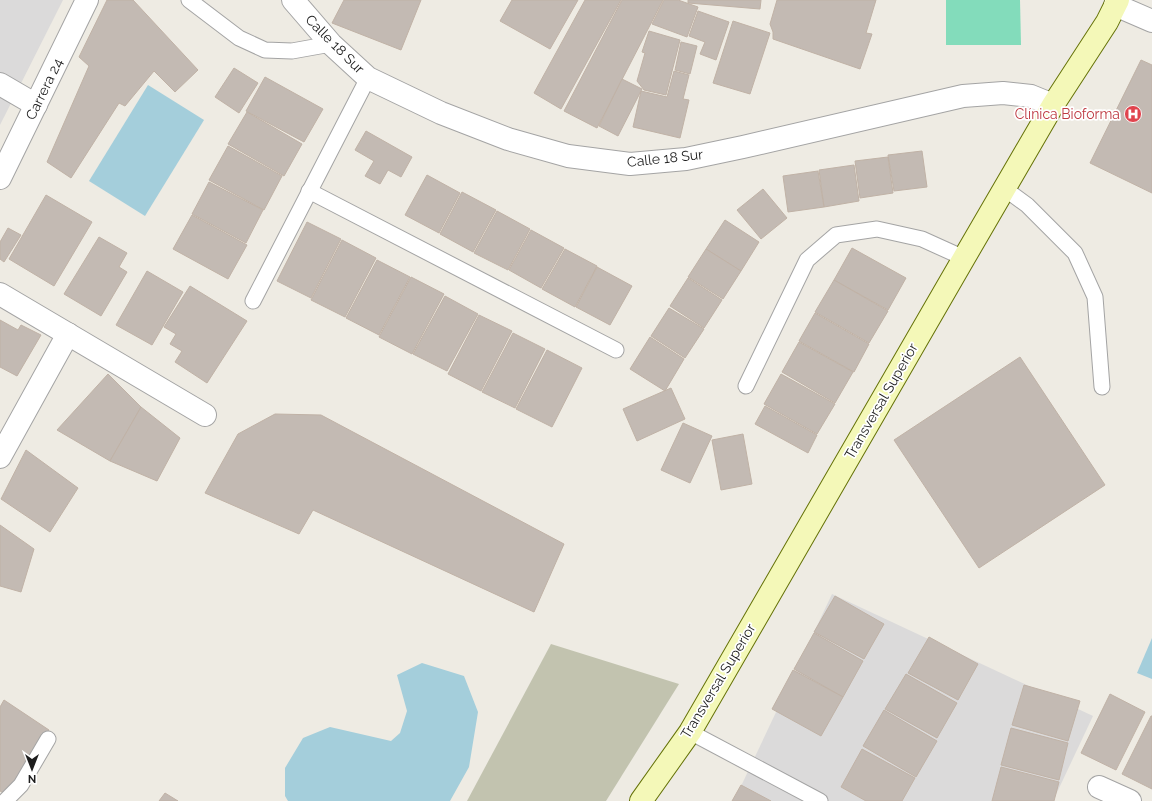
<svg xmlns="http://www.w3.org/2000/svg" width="1152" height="801" viewBox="0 0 1152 801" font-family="Raleway,sans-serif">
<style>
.residential{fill:#dbdada}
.construction{fill:#c2c3af}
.pitch{fill:#83dcbb}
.water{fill:#a4cedb}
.building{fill:#c3bab3;stroke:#c0b2a6}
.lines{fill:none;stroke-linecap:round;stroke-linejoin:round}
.lane-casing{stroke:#a4a4a4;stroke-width:17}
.street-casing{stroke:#a4a4a4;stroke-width:24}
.secondary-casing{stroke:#657207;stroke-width:24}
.lane{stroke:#fff;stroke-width:15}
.street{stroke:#fff;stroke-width:22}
.secondary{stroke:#f4f8b8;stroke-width:22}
.labels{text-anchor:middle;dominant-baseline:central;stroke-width:3.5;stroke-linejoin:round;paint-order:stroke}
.street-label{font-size:14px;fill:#1d1d1d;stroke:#fff}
.health-label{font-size:14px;fill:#be3a42;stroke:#fff;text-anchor:end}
</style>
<rect width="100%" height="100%" fill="#eeebe3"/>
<g class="residential">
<path d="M0,0H63L0,125Z"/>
<path d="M832,594L1093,716L1053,801H734Z"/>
</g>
<path class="construction" d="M551,644L679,684L606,801H467Z"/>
<path class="pitch" d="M946,0H1020L1021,45H946Z"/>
<g class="water">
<path d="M148,85L204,120L145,216L89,181Z"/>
<path d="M1152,638V679L1137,673Z"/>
<path d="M422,663L464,676L478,712L469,767L450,801H288L285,796V768L303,738L330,727L391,741L400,733L407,711L397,675Z"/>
</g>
<g class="building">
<path d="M107,0H133L198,70L175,92L154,71L125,106L119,103L71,178L47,162L89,66L79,57Z"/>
<path d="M344,0H421L401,50L332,23Z"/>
<path d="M512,0H578L550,49L500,21Z"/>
<path d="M585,0H621L561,109L534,93Z"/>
<path d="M622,0H663L597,128L564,111Z"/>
<path d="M664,0H678L698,7L687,37L652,24Z"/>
<path d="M688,0H761L760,9L688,3Z"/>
<path d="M777,0H876L866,33L872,34L860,69L773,39V32L770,24Z"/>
<path d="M698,11L729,22L716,60L700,54L705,42L689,36Z"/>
<path d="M733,21L770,33L750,94L713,83Z"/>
<path d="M649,31L680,40L666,95L644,90L637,81L645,53L642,52Z"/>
<path d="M681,42L697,46L690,74L675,70Z"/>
<path d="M1141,60L1152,65V193L1090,163Z"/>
<path d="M234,68L258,83L239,113L215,97Z"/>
<path d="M674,71L689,75L683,99L689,100L680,138L633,127L641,91L667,97Z"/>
<path d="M265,77L323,109L304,142L246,111Z"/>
<path d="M622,79L642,89L618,136L599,126Z"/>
<path d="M247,112L302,144L284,176L228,144Z"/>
<path d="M366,131L412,157L401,177L388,170L380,184L365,176L374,161L355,150Z"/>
<path d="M228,146L282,176L264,210L209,180Z"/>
<path d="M922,151L927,187L894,191L888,155Z"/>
<path d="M888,157L893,193L860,198L855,161Z"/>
<path d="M854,165L859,201L824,207L819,170Z"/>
<path d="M818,171L824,207L788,212L783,176Z"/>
<path d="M427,175L460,193L439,233L405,215Z"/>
<path d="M209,182L263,210L246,243L192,214Z"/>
<path d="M763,189L787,218L761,239L737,210Z"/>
<path d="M462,192L496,210L473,252L440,234Z"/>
<path d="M46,195L92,222L54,286L9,259Z"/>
<path d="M497,211L530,229L508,270L474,253Z"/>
<path d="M192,215L247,245L228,279L173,249Z"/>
<path d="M725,220L759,242L741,271L706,249Z"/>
<path d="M307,222L341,239L311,298L277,281Z"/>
<path d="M8,228L21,235L4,262L0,259V242Z"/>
<path d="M531,230L564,248L541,288L509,270Z"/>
<path d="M99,237L127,253L119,267L127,272L101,316L64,294Z"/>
<path d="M342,240L376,258L345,317L311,300Z"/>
<path d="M852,248L906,278L888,310L834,280Z"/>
<path d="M565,249L597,266L575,307L542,289Z"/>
<path d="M706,249L741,271L723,299L688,277Z"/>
<path d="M377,260L410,277L379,335L346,318Z"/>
<path d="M597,267L632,286L610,325L576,307Z"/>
<path d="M147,271L183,292L152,345L116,325Z"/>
<path d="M411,277L444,294L412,354L379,337Z"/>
<path d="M688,278L722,300L704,328L670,306Z"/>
<path d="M834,280L888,311L869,343L815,312Z"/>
<path d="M190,286L247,321L207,383L175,362L182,351L170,344L176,334L164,327Z"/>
<path d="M445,296L478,314L447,371L413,354Z"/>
<path d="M669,308L704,329L685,358L651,336Z"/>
<path d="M815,313L869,344L854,372L799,341Z"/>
<path d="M479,315L512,331L481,391L448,374Z"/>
<path d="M0,320L18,330L21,325L41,335L17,376L0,367Z"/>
<path d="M513,333L545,349L515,408L482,392Z"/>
<path d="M650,337L684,359L665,391L630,369Z"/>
<path d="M799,342L853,372L835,403L782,372Z"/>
<path d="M547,350L582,368L552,427L516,409Z"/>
<path d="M1020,357L1105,485L979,568L894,440Z"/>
<path d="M108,374L141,407L110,461L57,430Z"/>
<path d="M781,374L835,404L817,434L764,404Z"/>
<path d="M671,388L685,419L637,441L623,409Z"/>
<path d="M765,406L817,435L808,453L755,424Z"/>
<path d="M141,407L180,438L157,481L110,461Z"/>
<path d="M275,414L321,415L564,544L534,612L313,510L299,534L205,493L238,434Z"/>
<path d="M683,423L712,436L690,483L661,470Z"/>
<path d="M743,434L752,484L721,490L712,440Z"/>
<path d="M26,450L78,488L50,532L1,499Z"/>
<path d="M0,525L34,549L21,592L0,586Z"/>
<path d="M835,596L884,624L864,659L814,632Z"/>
<path d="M814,633L863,661L843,697L794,669Z"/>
<path d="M929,637L978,664L958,700L908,673Z"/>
<path d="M793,670L843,697L821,736L772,709Z"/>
<path d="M906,674L957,703L937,738L885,709Z"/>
<path d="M1024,685L1080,701L1068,741L1012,725Z"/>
<path d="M1110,694L1145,712L1116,770L1081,753Z"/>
<path d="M4,700L49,730L6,794L0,791V707Z"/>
<path d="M884,710L937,741L916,777L863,746Z"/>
<path d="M1151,716H1152V789L1122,774Z"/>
<path d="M1011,728L1068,743L1059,780L1001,765Z"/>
<path d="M862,749L915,778L902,801H866L841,787Z"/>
<path d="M1001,767L1059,782L1054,801H992Z"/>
<path d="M741,785L771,801H732Z"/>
<path d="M165,793L178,801H159Z"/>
</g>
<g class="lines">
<g class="lane-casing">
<g id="lane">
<path d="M189,0L239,38L265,50L292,51L331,44"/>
<path d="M1005,189L1027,205L1075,253L1095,297L1102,387"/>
<path d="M309,191L616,350"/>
<path d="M253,301L368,78"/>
<path d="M746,386L807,260L836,235L877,229L922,239L964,258"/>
<path d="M690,732L820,801"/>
<path d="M5,801L21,785L48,739"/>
</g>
</g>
<g class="street-casing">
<g id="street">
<path d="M293,0L331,44L368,78L441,113L508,139L568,156L630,164L686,159L743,147L963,96L1003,93L1031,96L1053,105"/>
<path d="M1115,5L1152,21"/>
<path d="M0,84L36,105"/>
<path d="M0,178L87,0"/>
<path d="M0,294L205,415"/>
<path d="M0,457L68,334"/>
<path d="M1099,787L1130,801"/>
</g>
</g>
<g class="secondary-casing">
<path id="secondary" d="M641,801L690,732L964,258L1053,105L1107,22L1118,0"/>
</g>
<use href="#lane" class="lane"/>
<use href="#street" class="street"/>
<use href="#secondary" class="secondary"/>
</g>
<defs>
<g id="hospital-disc" transform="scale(0.9)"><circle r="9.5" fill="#e0444e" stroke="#fff"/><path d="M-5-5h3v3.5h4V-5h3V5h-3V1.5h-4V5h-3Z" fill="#fff"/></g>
</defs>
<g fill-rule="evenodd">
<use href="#hospital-disc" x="1133" y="114"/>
</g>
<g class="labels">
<g class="street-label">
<text transform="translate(335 44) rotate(45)">Calle 18 Sur</text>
<text transform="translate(44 89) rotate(-64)">Carrera 24</text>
<text transform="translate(665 158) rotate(-6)">Calle 18 Sur</text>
<text transform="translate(881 401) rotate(-60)">Transversal Superior</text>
<text transform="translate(718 681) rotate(-59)">Transversal Superior</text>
</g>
<g class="health-label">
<text x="1120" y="114">Clínica Bioforma</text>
</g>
</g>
<g transform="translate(32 769) rotate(180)" stroke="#ffffff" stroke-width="3" paint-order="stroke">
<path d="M0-3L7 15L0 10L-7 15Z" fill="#1d1d1d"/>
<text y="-6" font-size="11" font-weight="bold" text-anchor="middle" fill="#1d1d1d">N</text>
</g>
</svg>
